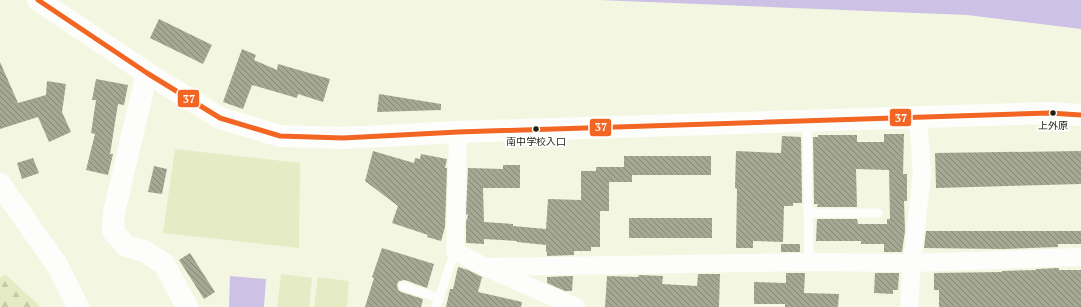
<svg xmlns="http://www.w3.org/2000/svg" width="1081" height="307" viewBox="0 0 1081 307" font-family="'PT Serif','Noto Sans JP',serif">
<style>
.forest{fill:url(#forest-firs)}
.pitch{fill:#e5ebc5}
.water{fill:#cdc2e5}
.building{fill:url(#building-back-hatch)}
.lines{fill:none;stroke-linecap:round;stroke-linejoin:round}
.service{stroke:#fdfefb;stroke-width:9}
.minor{stroke:#fdfefb;stroke-width:18}
.tertiary{stroke:#fdfefb;stroke-width:22}
.secondary{stroke:#fdfefb;stroke-width:22}
.bus-1-casing{stroke:#fff;stroke-width:8}
.bus-1{stroke:#f26522;stroke-width:5}
.bus-dot{fill:#1e2013;stroke:#fff;stroke-width:1.5}
.labels{text-anchor:middle;dominant-baseline:central;stroke-width:4;stroke-linejoin:round;paint-order:stroke}
.bus-label{font-size:10px;fill:#1e2013;stroke:#fff}
.line-badge{stroke:#fff;stroke-width:1.5}
.badge-label{font-size:11px;text-anchor:middle;font-weight:bold;fill:#fff}
</style>
<defs>
<pattern id="forest-firs" width="22" height="20" patternUnits="userSpaceOnUse"><rect width="22" height="20" fill="#e5ebc5"/><path d="M5 1l3.5 6h-7zM16 11l3.5 6h-7z" fill="#c4c9a8"/></pattern>
<pattern id="building-back-hatch" width="6" height="6" patternUnits="userSpaceOnUse"><rect width="6" height="6" fill="#a5a893"/><path d="M-1 5l2 2M0 0l6 6M5-1l2 2" fill="none" stroke="#868877"/></pattern>
</defs>
<rect width="100%" height="100%" fill="#f3f7e2"/>
<path class="forest" d="M6,275L41,307H0V277Z"/>
<g class="pitch">
<path d="M175,149L300,163L299,248L163,233Z"/>
<path d="M281,274L312,278L309,307H277Z"/>
<path d="M318,277L349,281L347,307H314Z"/>
</g>
<g class="water">
<path d="M599,0H1081V29L967,15Z"/>
<path d="M230,276L266,279L264,307H229Z"/>
</g>
<g class="building">
<path d="M159,19L212,45L203,64L150,38Z"/>
<path d="M242,49L256,55L254,60L277,70L278,64L330,79L323,102L298,94L297,98L252,85L243,109L223,102Z"/>
<path d="M0,62L18,103L46,95L47,81L66,84L62,112L71,132L49,142L38,117L0,129Z"/>
<path d="M96,79L128,85L124,105L118,104L110,154H113L108,175L86,170L95,134L91,133L96,100H92Z"/>
<path d="M379,94L441,104V110L377,112Z"/>
<path d="M884,134H904L903,174H907V201H904L905,231L902,252H884V244H861V241H816L817,219H857L858,224H887V219H890L889,170L856,169L857,207H817L818,204H814L813,137H818V135H857V142H884Z"/>
<path d="M782,136L801,137L802,203H793V206H784L783,242L753,241V248H736L737,189L735,188L736,151L781,153Z"/>
<path d="M373,151L414,163L415,158L420,159L421,154L447,159L445,168H447L445,227L441,241L427,237L428,235L392,223L398,206L365,181Z"/>
<path d="M1081,151V184L936,188L935,153Z"/>
<path d="M624,156H711V175H632V182H609V211H600V247H591V251H574V255L547,256V252H546V245L517,242V241L484,239V244L466,243V222L468,215L466,214L468,168L503,169V165H520V188H483L484,222L513,224V226L546,229L548,199L581,200V171H596V167H624Z"/>
<path d="M33,158L39,173L22,179L17,163Z"/>
<path d="M154,166L167,169L162,194L148,192Z"/>
<rect x="629" y="218" width="83" height="20"/>
<path d="M926,231H1081V244H1058V247L1003,249L924,248Z"/>
<rect x="781" y="244" width="19" height="8"/>
<path d="M382,248L434,264L427,288L405,280L399,281L397,284L398,290L401,292L423,299L421,307H365L374,278L372,277Z"/>
<path d="M190,253L215,292L204,299L179,260Z"/>
<path d="M458,267L468,270L482,277L478,292L522,302L521,307H446L450,289H453Z"/>
<path d="M1059,268V270H1081V307H939V290H934V273L1002,272V271L1036,270V269Z"/>
<path d="M786,273H805L804,293L839,294L838,307H785V304H754V282L786,283Z"/>
<path d="M875,273H899L898,290H893V294L874,293Z"/>
<path d="M698,274H720L719,307H605L607,276L638,277L639,275L663,276L662,284L697,286Z"/>
<path d="M573,276L572,291H565L547,283V277Z"/>
</g>
<g class="lines">
<g class="service">
<path d="M807,120L809,262"/>
<path d="M808,213H878"/>
<path d="M403,286L439,298"/>
<path d="M436,307L455,251"/>
</g>
<g class="minor">
<path d="M458,132L455,251L485,267L576,307"/>
<path d="M485,267L809,262L912,263L1081,257"/>
<path d="M909,307L912,263L922,174L918,117"/>
</g>
<g class="tertiary">
<path d="M147,73L114,212L113,231L126,246L144,251L164,264L187,307"/>
<path d="M0,184L57,265L78,307"/>
</g>
<path class="secondary" d="M38,0L147,73L220,118L280,136L343,138L458,132L1049,113L1081,115"/>
<g class="bus-1-casing">
<path id="bus-1" d="M38,0L147,73L220,118L280,136L343,138L458,132L1049,113L1081,115"/>
</g>
<use href="#bus-1" class="bus-1"/>
</g>
<g class="bus-dot">
<circle cx="1053" cy="113" r="3.5"/>
<circle cx="536" cy="129" r="3.5"/>
</g>
<g class="labels">
<g class="bus-label">
<text x="1053" y="125">上外原</text>
<text x="536" y="141">南中学校入口</text>
</g>
</g>
<g class="line-badge">
<rect x="177" y="89" width="23" height="19" rx="4" fill="#f26522"/>
<rect x="889" y="108" width="23" height="19" rx="4" fill="#f26522"/>
<rect x="589" y="118" width="23" height="19" rx="4" fill="#f26522"/>
</g>
<g class="badge-label">
<text x="189" y="103">37</text>
<text x="901" y="122">37</text>
<text x="601" y="131">37</text>
</g>
</svg>
